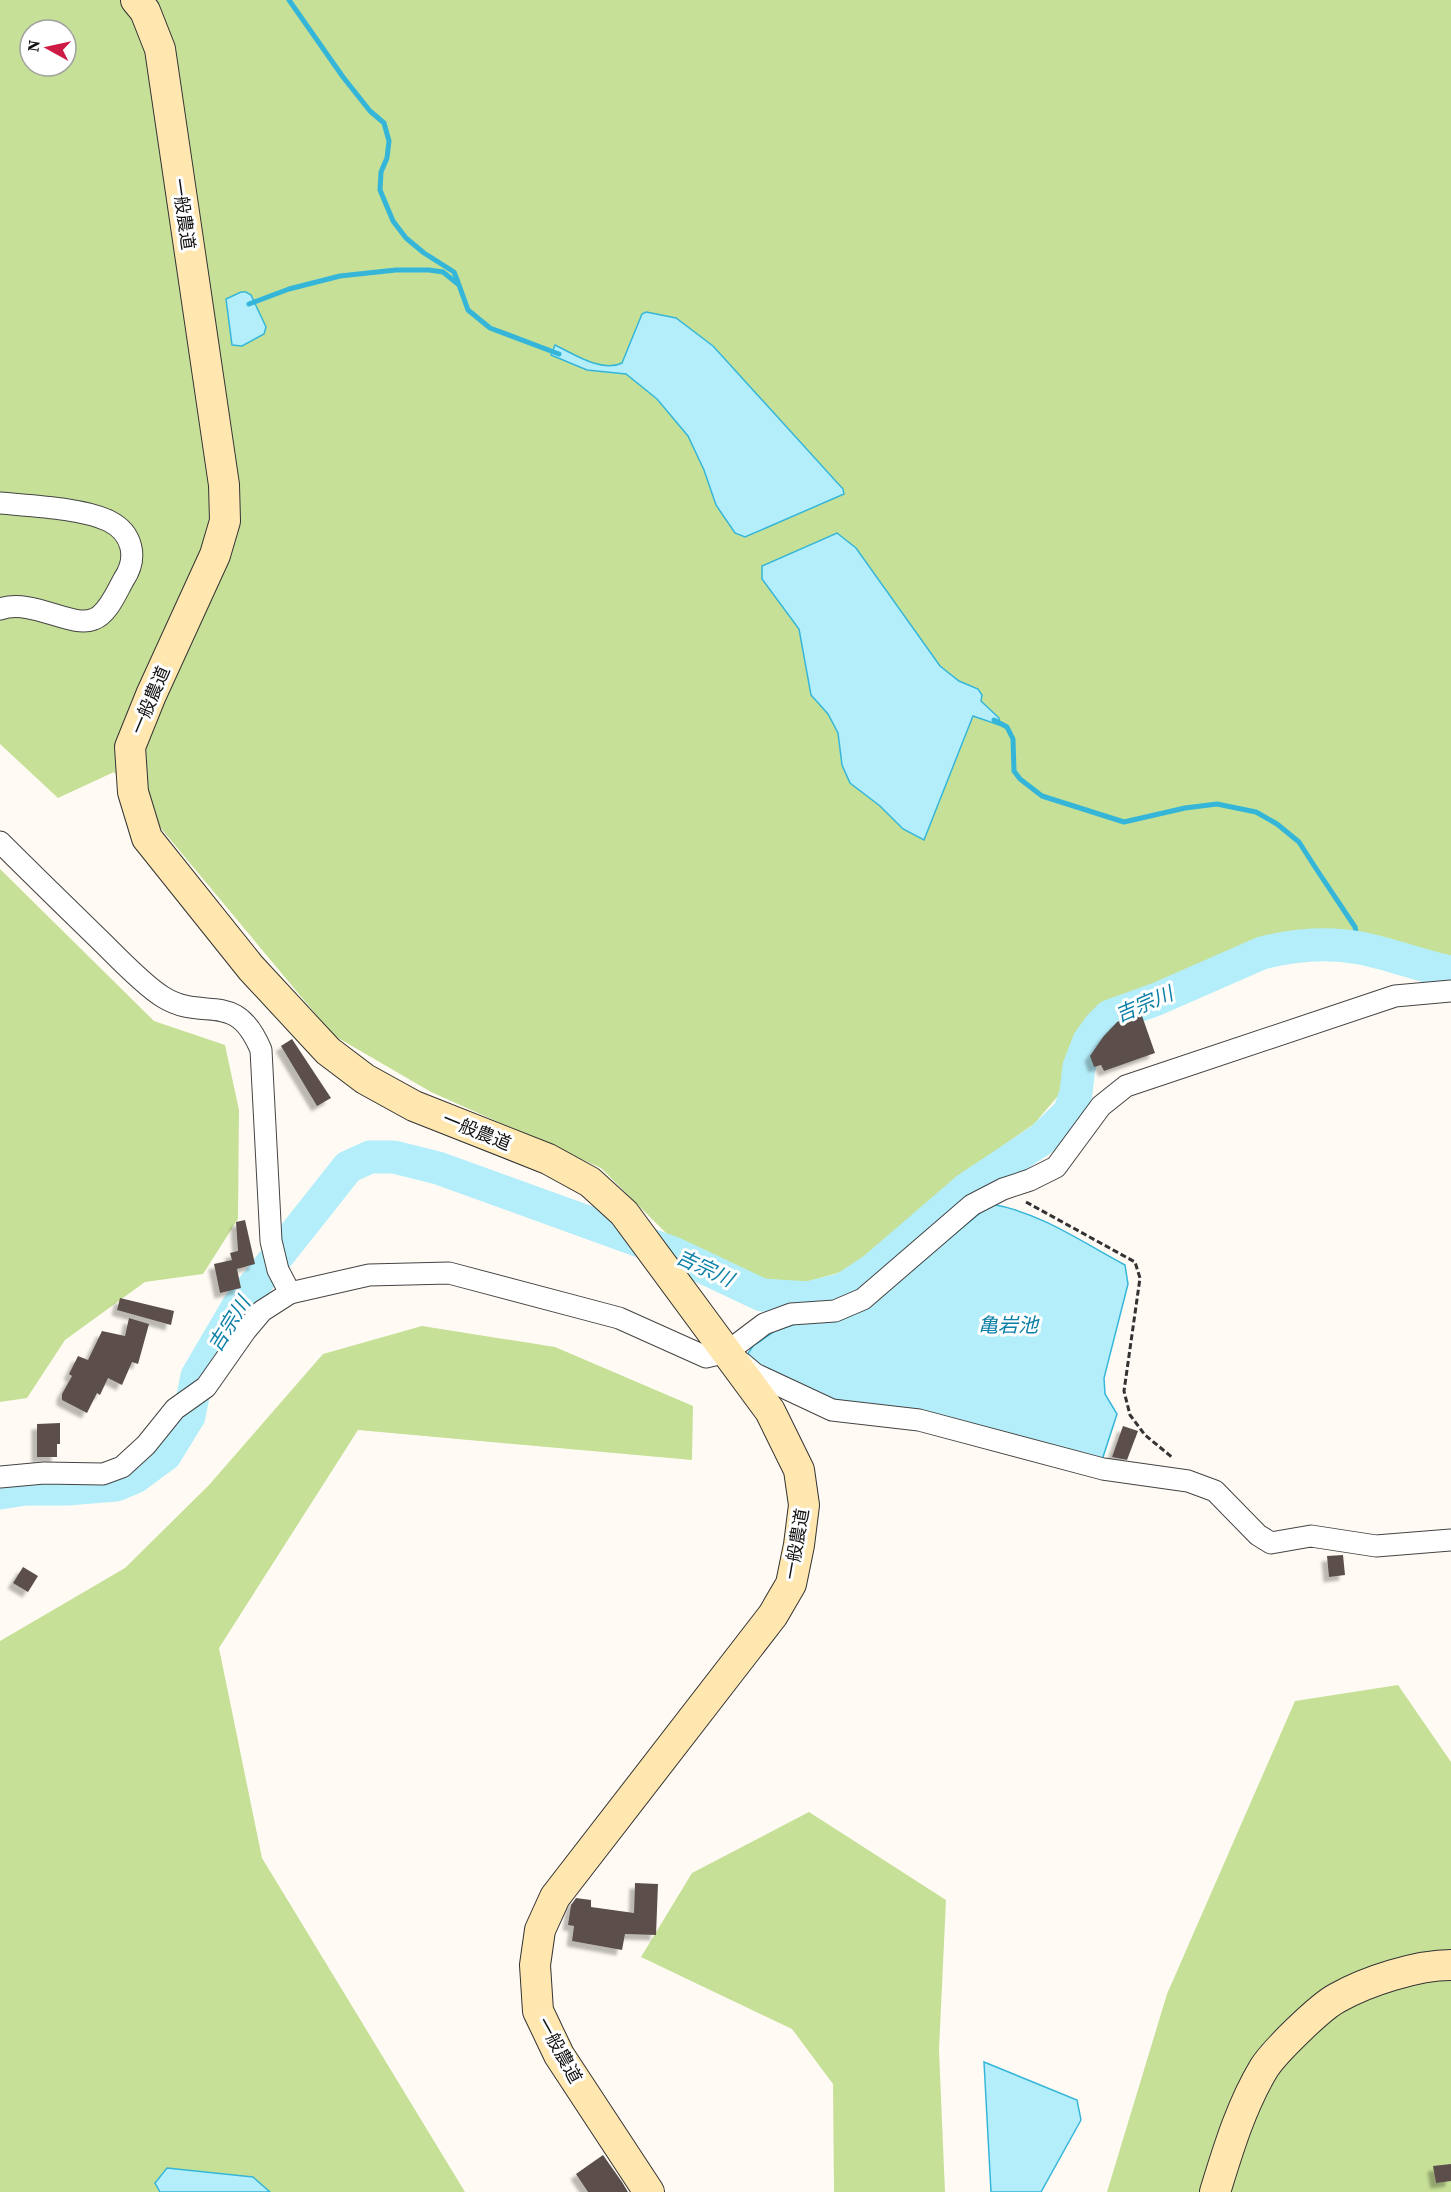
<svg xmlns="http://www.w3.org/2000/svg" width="1451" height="2192" viewBox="0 0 1451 2192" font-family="'Source Serif 4','Noto Sans JP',serif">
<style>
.forest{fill:#c6e097;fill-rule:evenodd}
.water{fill:#b4eefb;stroke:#35b6d9;stroke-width:1.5}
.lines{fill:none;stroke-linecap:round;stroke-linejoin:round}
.stream{stroke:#35b6d9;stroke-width:5}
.river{stroke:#b4eefb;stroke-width:33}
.building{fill:#5b4f4c;filter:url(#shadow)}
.street-casing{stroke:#444;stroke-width:23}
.secondary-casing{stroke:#333;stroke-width:32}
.path{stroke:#333;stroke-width:3;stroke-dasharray:6 3;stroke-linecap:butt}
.street{stroke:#fff;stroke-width:21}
.secondary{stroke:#ffe7af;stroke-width:30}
.labels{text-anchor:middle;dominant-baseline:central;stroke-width:6;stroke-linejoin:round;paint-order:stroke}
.street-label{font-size:18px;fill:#111;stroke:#fff}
.water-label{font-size:20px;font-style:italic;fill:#0d80a7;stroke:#fff}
</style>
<defs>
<filter id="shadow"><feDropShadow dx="-5.5" dy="5.5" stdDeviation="1.5" flood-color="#0004"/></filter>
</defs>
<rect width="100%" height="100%" fill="#fffbf4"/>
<g class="forest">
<path d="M0,0H1451V956L1341,936H1276L1095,1009L1075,1038L1058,1096L1034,1124L955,1179L848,1270L806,1282L765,1279L667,1234L601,1168L431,1092L333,1035L114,772L58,798L0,744ZM30,30H66V66H30ZM646,312L676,318L713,346L843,489V494L716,505L704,470L688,436L657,399L626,374L587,370L555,346C574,354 602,373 622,363L642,314ZM837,533L856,548L940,667L959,681L978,689L981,701L999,718L998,725L974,715L924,840L903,829L842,765L838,733L828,714L811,695L799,628Z"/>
<path d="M0,869L154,1021L225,1045L239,1110L238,1219L203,1274L145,1282L65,1340L27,1398L0,1402Z"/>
<path d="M422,1326L555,1347L693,1406L692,1460L358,1430L219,1648L262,1858L465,2192H0V1641L125,1568L209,1485L323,1354Z"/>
<path d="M1398,1685L1451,1762V2192H1107L1167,1994L1295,1701Z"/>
<path d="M809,1812L946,1900L939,2050L945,2192H834L833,2084L792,2029L641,1957L692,1873Z"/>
</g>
<g class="water">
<path d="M241,292H246L251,295L266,327L264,334L242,346L232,345L226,299Z"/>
<path d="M646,312L676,318L713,346L843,489L844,494L745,537L735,533L716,505L704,470L688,436L657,399L626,374L587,370L551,355L555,345C574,354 602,373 622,363L642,314Z"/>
<path d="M837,533L856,548L940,666L959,681L978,689L982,695L981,701L999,718V725L973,716L924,840L903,829L880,806L850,783L842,765L838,733L828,714L811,695L799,629L762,579V566Z"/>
<path d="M991,1204C1039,1212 1082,1242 1125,1265L1128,1284L1104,1378L1105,1394L1117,1414L1102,1460L943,1418L832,1399L751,1363L747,1355L753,1346L775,1331L798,1323L861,1311Z"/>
<path d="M984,2062L1077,2100L1081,2120L1041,2192H991Z"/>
<path d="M167,2168L253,2177L270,2192H160L155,2183Z"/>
</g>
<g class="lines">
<g class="stream">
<path d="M289,0L343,77L370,111L384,123L389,141L387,158L381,172L380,190L393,221L406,238L424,253L454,272L458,282"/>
<path d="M249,304L289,289L340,276L396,270H429L443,272L459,285L468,310L490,328L559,354"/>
<path d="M994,720L1007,727L1013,739L1014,771L1020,779L1042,796L1124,822L1185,808L1217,804L1256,812L1277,824L1299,842L1315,867L1355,927L1359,948"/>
</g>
<path class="river" d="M0,1493L26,1489H67L116,1485L135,1477L165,1455L189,1416L197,1376L238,1306L348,1167L370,1157H394L438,1168L673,1253L762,1295L808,1298L844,1289L874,1269L967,1189L1042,1139L1069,1113L1076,1093L1079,1067L1089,1041L1099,1027L1110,1016L1157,999L1262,953C1293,945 1328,942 1360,948C1391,954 1420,966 1451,972"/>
</g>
<g class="building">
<path d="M1141,1013L1155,1053L1104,1071L1101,1065L1094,1067L1090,1056L1103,1037L1117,1022Z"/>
<path d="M292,1039L331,1098L317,1106L281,1046Z"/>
<path d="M245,1220L255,1264L237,1269L241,1288L220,1293L214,1264L232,1260L230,1253L238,1251L236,1222Z"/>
<path d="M120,1298L174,1311L171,1325L117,1310Z"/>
<path d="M129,1318L149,1324L138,1364L132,1362L122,1385L108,1378L100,1395L97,1393L87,1413L62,1400V1394L72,1376L69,1374L78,1356L88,1360L102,1331L125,1336Z"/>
<path d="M60,1423V1444H57V1457H37V1424Z"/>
<path d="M1123,1426L1138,1431L1127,1460L1112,1457Z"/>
<path d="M1343,1555L1345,1575L1329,1577L1327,1556Z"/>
<path d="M23,1567L38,1576L28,1592L13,1583Z"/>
<path d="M635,1883L658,1884L656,1935L625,1934L622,1950L572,1941L574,1926L568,1925L571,1905L576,1898L591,1900V1907L634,1913Z"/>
<path d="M603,2155L622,2182L628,2192H588L576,2174Z"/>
<path d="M1451,2164V2181L1436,2183L1433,2166Z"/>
</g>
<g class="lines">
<g class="street-casing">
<g id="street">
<path d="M0,503C31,506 82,508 109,521C133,533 138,558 124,579C117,591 108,614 94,619C72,629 33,598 0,609"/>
<path d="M0,842C35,877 70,911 105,945C121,961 145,986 163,997C205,1023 235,988 261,1050L271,1241L278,1270L290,1293"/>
<path d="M742,1363L755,1374L832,1410L919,1420L1103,1469L1188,1481L1215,1491L1258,1535L1271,1543L1311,1536L1376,1546L1451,1540"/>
<path d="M0,1477L44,1473L103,1474L122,1467L146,1445L175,1409L206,1387L246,1330L262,1311L290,1293L369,1275L449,1273L619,1318L706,1357L727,1352L764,1324L791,1314L835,1311L863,1299L972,1205L1003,1189L1030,1180L1056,1167L1101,1106L1126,1086L1395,996L1451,991"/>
</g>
</g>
<g class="secondary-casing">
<g id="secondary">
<path d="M136,0L145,11L160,49L224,485L225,521L215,555L151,695L130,747L133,792L147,838L251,968L328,1051L365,1079L414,1106L548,1159L590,1182L624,1213L770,1411L799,1470L804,1505L799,1545L791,1584L773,1615L555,1897L540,1930L535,1965L538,2011L559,2055L649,2192"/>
<path d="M1215,2192C1228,2150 1241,2106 1264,2068C1274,2052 1320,2007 1337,1998C1367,1981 1417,1965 1451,1965"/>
</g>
</g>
<path class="path" d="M1026,1202L1135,1262L1140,1278L1124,1391L1130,1415L1145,1435L1173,1458"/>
<use href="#street" class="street"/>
<use href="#secondary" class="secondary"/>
</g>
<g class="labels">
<g class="street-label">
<text transform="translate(184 214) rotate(82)">一般農道</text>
<text transform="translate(150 700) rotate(-67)">一般農道</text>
<text transform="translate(477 1131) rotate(22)">一般農道</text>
<text transform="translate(796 1544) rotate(-80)">一般農道</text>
<text transform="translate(560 2050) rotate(61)">一般農道</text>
</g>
<g class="water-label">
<text transform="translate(1144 1004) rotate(-23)">吉宗川</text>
<text transform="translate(705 1268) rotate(25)">吉宗川</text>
<text transform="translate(229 1324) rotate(-58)">吉宗川</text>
<text x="1008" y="1325">亀岩池</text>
</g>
</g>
<g transform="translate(48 48) rotate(278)"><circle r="28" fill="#ffffff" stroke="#a0a0a0" stroke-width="1.5"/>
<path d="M0-4.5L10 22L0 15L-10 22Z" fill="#ce1b45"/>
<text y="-9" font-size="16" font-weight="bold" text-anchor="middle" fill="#111111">N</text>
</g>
</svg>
